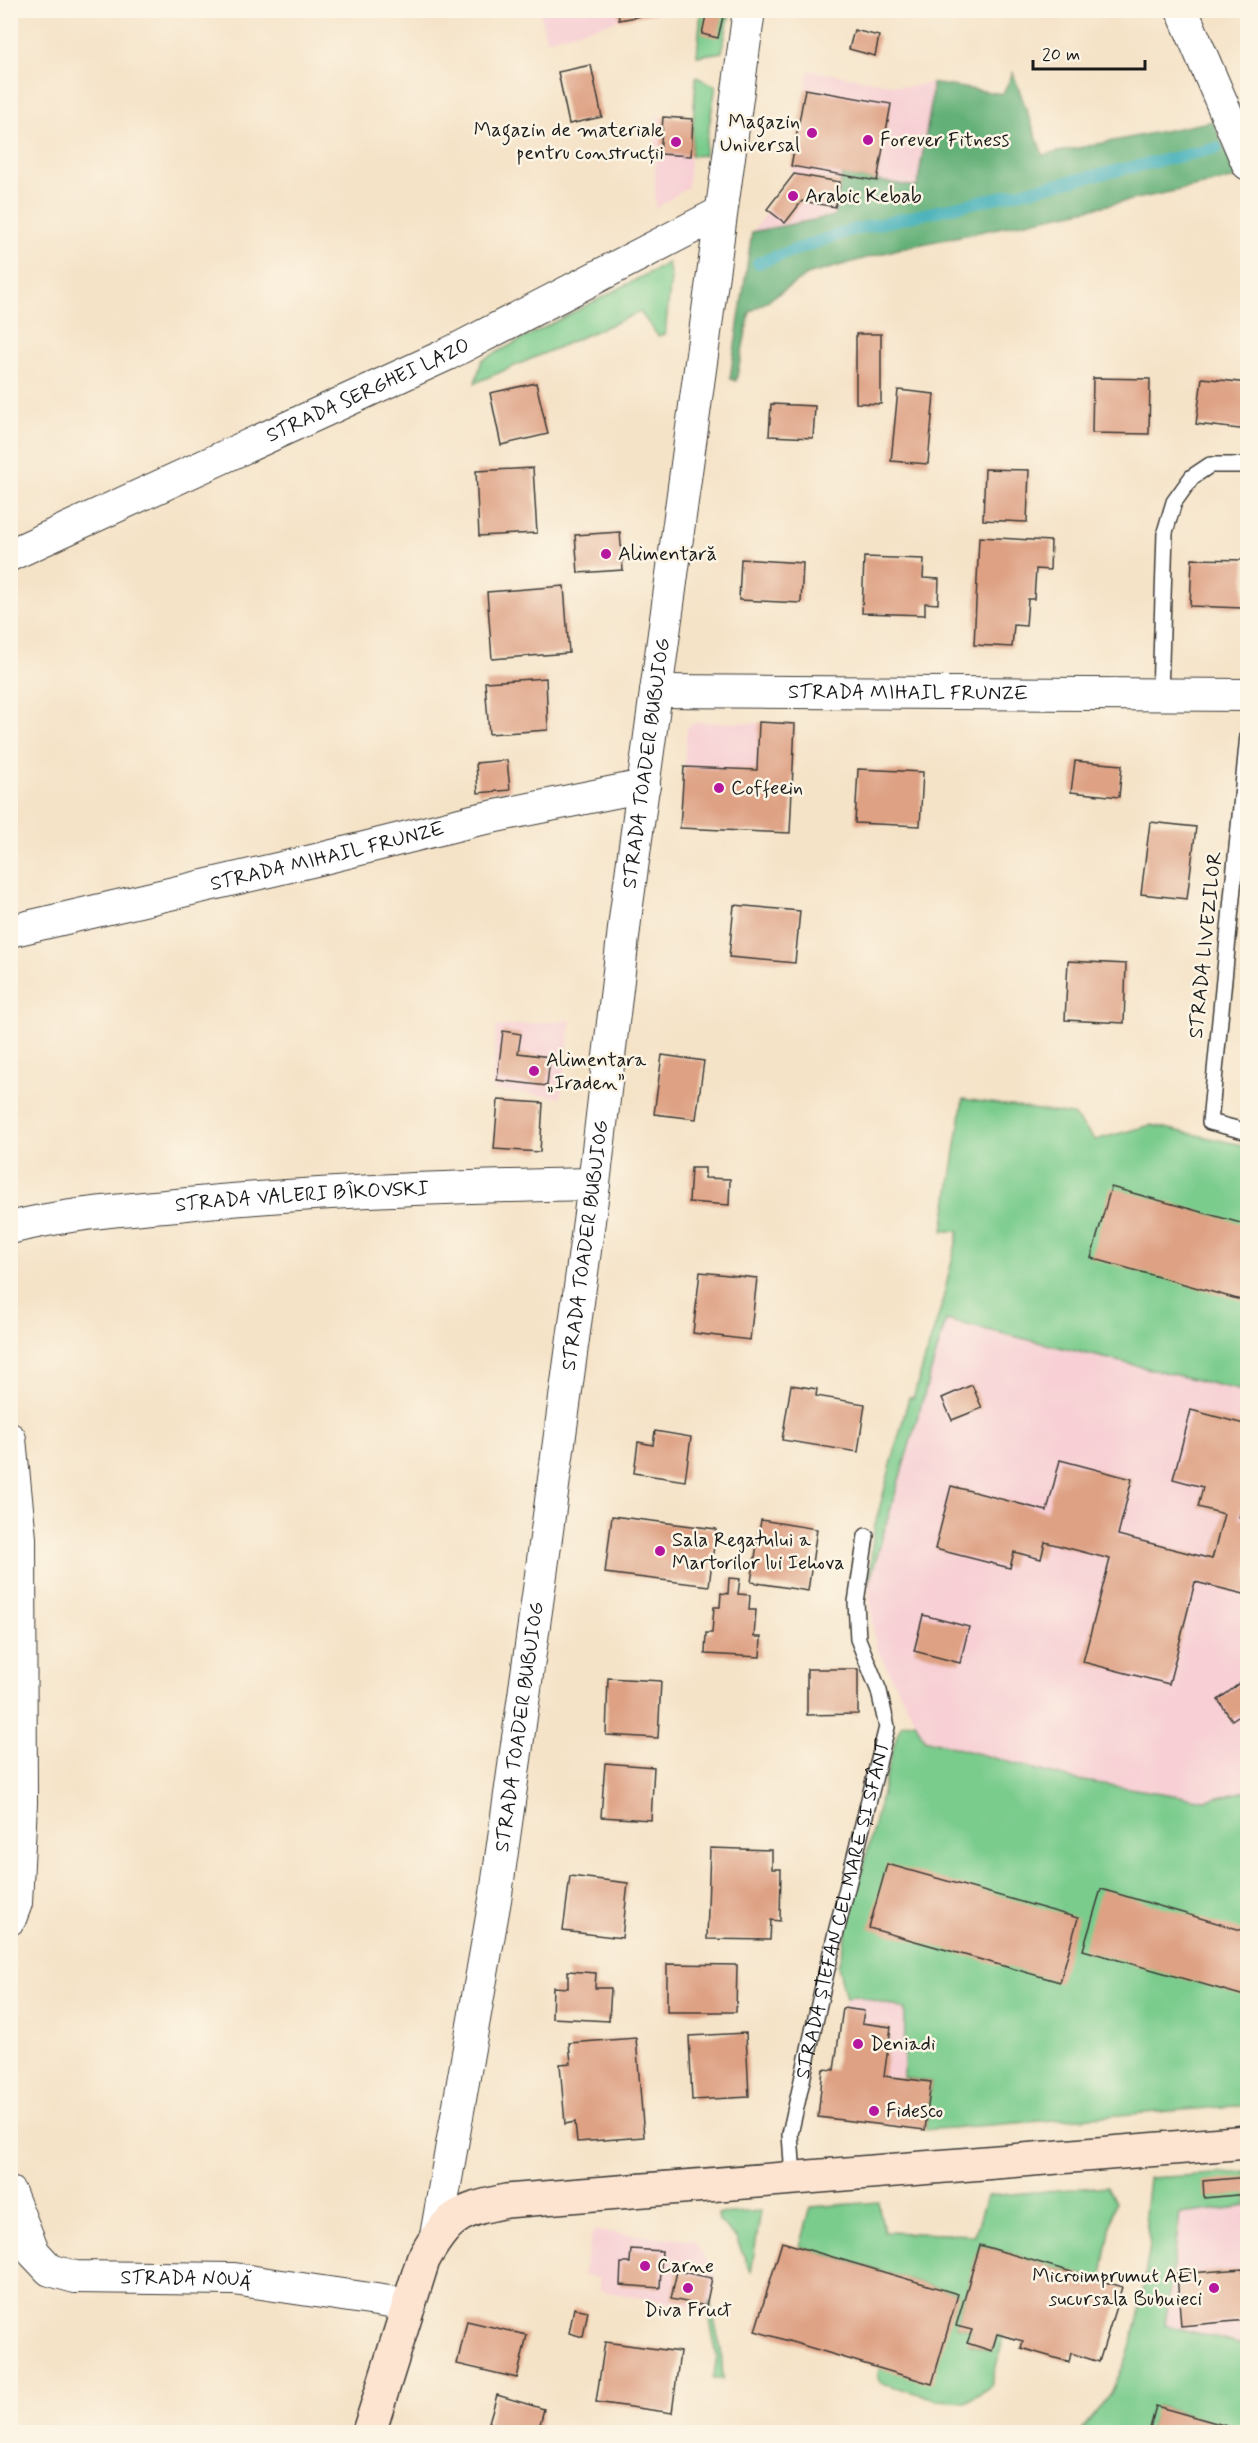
<svg xmlns="http://www.w3.org/2000/svg" width="1258" height="2443" viewBox="0 0 1258 2443" font-family="Mynerve,sans-serif">
<style>
.built{fill:#f7cfd4}
.green{fill:#7acc8d;stroke:#4b7454;stroke-width:1.5}
.forest{fill:#63b078;stroke:#40664a;stroke-width:1.5}
.lines{fill:none;stroke-linecap:round;stroke-linejoin:round}
.stream{stroke:#3eaeb8;stroke-width:12}
.building{fill:#dea184}
.lane-casing{stroke:#3d3a36;stroke-width:18}
.street-casing{stroke:#3d3a36;stroke-width:34}
.secondary-casing{stroke:#3d3a36;stroke-width:36}
.lane{stroke:#fff;stroke-width:15}
.street{stroke:#fff;stroke-width:32}
.secondary{stroke:#fde4d1;stroke-width:33}
.poi-dot{fill:#b5179e;stroke:#fcf5e5;stroke-width:2}
.labels{text-anchor:middle;dominant-baseline:central;stroke-width:5;stroke-linejoin:round;paint-order:stroke}
.poi-label{font-size:20px;fill:#1c1c1c;stroke:#fcf5e5;text-anchor:start}
.street-label{font-size:20px;fill:#1c1c1c;stroke:#fcf5e5}
</style>
<rect width="100%" height="100%" fill="#fcf5e5"/>
<filter id="ink" filterUnits="userSpaceOnUse"><feTurbulence type="fractalNoise" baseFrequency=".0167" numOctaves="2"/><feDisplacementMap in="SourceGraphic" scale="12" xChannelSelector="R" yChannelSelector="G"/><feConvolveMatrix kernelMatrix="1 2 1 2 8 2 1 2 1" color-interpolation-filters="sRGB"/></filter>
<filter id="wash" filterUnits="userSpaceOnUse"><feTurbulence type="fractalNoise" baseFrequency=".008" numOctaves="4" result="noise"/><feDisplacementMap in="SourceGraphic" scale="24" xChannelSelector="R" yChannelSelector="G"/><feGaussianBlur stdDeviation="1.35" result="paint"/><feColorMatrix in="noise" values="0 0 0 0 0 0 0 0 0 0 0 0 0 0 0 0 0 1.4 0 .05"/><feComposite in="paint" operator="in"/></filter>
<g filter="url(#wash)">
<rect width="100%" height="100%" fill="#f5e3c8"/>
<g class="built">
<path d="M540,11H668L619,20L546,40Z"/>
<path d="M809,70L907,87L932,83L931,105L917,187L842,175L834,216L752,232L794,174L791,166Z"/>
<path d="M656,117L693,119L688,187L655,209Z"/>
<path d="M697,722L795,724L790,833L680,828L687,727Z"/>
<path d="M571,1020L561,1097L492,1090L496,1027Z"/>
<path d="M946,1319L1247,1392V1791L1206,1800L1071,1779L924,1738L876,1647L868,1586Z"/>
<path d="M855,1995L905,2009L904,2078L834,2070L846,1998Z"/>
<path d="M1247,2206V2346L1165,2325L1180,2214Z"/>
<path d="M593,2231L694,2240L716,2276L708,2310L598,2290L600,2278L583,2275Z"/>
</g>
<g class="green">
<path d="M701,11H730L722,52L697,56Z"/>
<path d="M696,77L716,86L704,155L691,156Z"/>
<path d="M668,263L671,278L665,334L658,336L640,312L475,383L482,360Z"/>
<path d="M963,1099L1073,1115L1095,1140L1151,1125L1247,1146V1392L946,1320L868,1586L874,1529L909,1397L913,1398L941,1307L959,1231H943Z"/>
<path d="M915,1721L924,1739L1071,1779L1205,1800L1247,1791V2105L925,2130L931,2082L904,2078L905,2009L855,1995L846,1998L838,1966L897,1734L902,1724Z"/>
<path d="M1247,2172V2206L1180,2214L1165,2325L1247,2346V2432L1157,2406L1149,2432H1080L1111,2393L1128,2355L1138,2319L1150,2245L1145,2215L1149,2178Z"/>
<path d="M1107,2186L1115,2202L1101,2281L980,2245L956,2326L972,2330L968,2344L992,2351L997,2334L1004,2336L991,2386L966,2402L939,2400L881,2383L878,2376L879,2368L958,2294L800,2247L811,2207L878,2202L884,2232L975,2235L987,2196Z"/>
<path d="M761,2211L751,2272L736,2238L719,2221L718,2214Z"/>
<path d="M710,2301L721,2349L723,2379H713L717,2357L708,2310Z"/>
</g>
<path class="forest" d="M1013,73L1043,155L1213,121L1237,178L898,249L807,275L750,312L736,381L730,379L752,232L834,216L842,175L917,187L931,105L932,83L1003,94Z"/>
<g class="lines">
<path class="stream" d="M758,263L848,231L1217,148"/>
</g>
<g id="blocks">
<g class="building">
<path d="M618,10H662L663,12L619,20Z"/>
<path d="M707,10L724,12L718,38L702,34Z"/>
<path d="M854,30L879,36L875,56L849,49Z"/>
<path d="M591,65L602,117L569,124L558,72Z"/>
<path d="M805,89L891,104L877,181L791,166Z"/>
<path d="M663,117L693,119L691,156L660,154Z"/>
<path d="M794,174L840,182L835,207L802,201L785,223L767,209Z"/>
<path d="M856,334H881V404L856,403Z"/>
<path d="M1093,378L1150,379L1149,434L1092,433Z"/>
<path d="M1202,378L1248,383V430L1196,424Z"/>
<path d="M536,383L548,434L501,445L490,393Z"/>
<path d="M898,390L934,394L928,464L891,461Z"/>
<path d="M771,404L815,406L813,438L769,436Z"/>
<path d="M533,468L537,533L479,536L476,471Z"/>
<path d="M985,469L1029,470L1027,522L983,520Z"/>
<path d="M620,532L623,570L578,573L575,535Z"/>
<path d="M979,537L1051,541L1050,570L1036,569L1034,599H1028L1026,626L1014,625L1012,647L974,645Z"/>
<path d="M864,557L924,559L923,578L939,579L938,604L925,603V615L862,613Z"/>
<path d="M741,559L803,563L801,603L739,600Z"/>
<path d="M1192,559L1245,560L1243,608L1190,606Z"/>
<path d="M564,586L569,653L492,659L487,592Z"/>
<path d="M546,678L548,730L489,734L485,682Z"/>
<path d="M759,722L795,724L790,833L680,828L684,767L757,770Z"/>
<path d="M507,760L510,790L478,793L476,763Z"/>
<path d="M1075,761L1122,765L1119,797L1071,792Z"/>
<path d="M858,769L923,772L920,826L855,823Z"/>
<path d="M1150,822L1196,827L1187,899L1141,894Z"/>
<path d="M734,905L800,911L795,963L729,957Z"/>
<path d="M1068,961L1126,964L1124,1023L1065,1020Z"/>
<path d="M503,1031L521,1034L518,1053L550,1057L547,1086L497,1080Z"/>
<path d="M662,1055L704,1061L696,1119L654,1114Z"/>
<path d="M498,1100L543,1103L540,1152L494,1149Z"/>
<path d="M691,1168H705V1178L730,1179L729,1205L689,1202Z"/>
<path d="M1111,1187L1248,1225V1302L1091,1258Z"/>
<path d="M700,1272L757,1278L750,1340L693,1333Z"/>
<path d="M791,1385L817,1389L816,1396L865,1404L858,1452L782,1440Z"/>
<path d="M972,1385L982,1408L952,1420L942,1398Z"/>
<path d="M1191,1410L1248,1425V1485L1239,1518L1248,1520V1595L1195,1582L1169,1684L1083,1662L1110,1559L1045,1542L1041,1559L1014,1552L1010,1568L935,1549L951,1486L1047,1511L1060,1460L1132,1479L1118,1535L1212,1559L1224,1514L1198,1507L1203,1487L1173,1479Z"/>
<path d="M655,1431L691,1437L685,1481L634,1473L638,1442L653,1445Z"/>
<path d="M612,1516L716,1529L709,1586L605,1573Z"/>
<path d="M761,1520L817,1529L808,1591L751,1582Z"/>
<path d="M729,1578L740,1579L738,1594L750,1595L749,1610H756L754,1637H761L760,1657L705,1654L706,1633H712L714,1607H720L721,1593L728,1594Z"/>
<path d="M923,1615L969,1627L960,1663L914,1651Z"/>
<path d="M807,1669H858V1714L807,1715Z"/>
<path d="M608,1678L661,1681L658,1738L606,1735Z"/>
<path d="M1243,1681L1248,1686V1709L1232,1720L1218,1700Z"/>
<path d="M605,1763L654,1767L651,1820L601,1817Z"/>
<path d="M710,1848L772,1850V1869H781L780,1921L771,1920L770,1940L707,1939Z"/>
<path d="M887,1864L1078,1918L1060,1982L869,1928Z"/>
<path d="M570,1876L628,1883L622,1938L563,1931Z"/>
<path d="M1101,1889L1248,1932V1997L1083,1950Z"/>
<path d="M667,1964L737,1965L736,2012H667Z"/>
<path d="M568,1971L596,1973L595,1988H611L609,2021L552,2018L553,1987L568,1988Z"/>
<path d="M843,2008L864,2011L862,2023L891,2027L884,2076L931,2082L925,2130L818,2117L823,2069L834,2070Z"/>
<path d="M746,2033L749,2097L692,2100L689,2036Z"/>
<path d="M636,2038L644,2137L577,2142L575,2122L565,2124L560,2064L571,2063L569,2043Z"/>
<path d="M1248,2177V2194L1204,2198L1203,2181Z"/>
<path d="M782,2242L958,2294L932,2384L755,2331Z"/>
<path d="M980,2245L1122,2287L1099,2362L1071,2353L1069,2362L1021,2348L1023,2341L997,2334L992,2351L967,2343L972,2330L956,2326Z"/>
<path d="M631,2249L662,2251L660,2288L620,2285L621,2263H630Z"/>
<path d="M1243,2269L1247,2320L1181,2326L1177,2274Z"/>
<path d="M677,2271L712,2278L706,2306L671,2299Z"/>
<path d="M574,2308L588,2311L583,2337L569,2333Z"/>
<path d="M467,2321L527,2335L517,2378L457,2364Z"/>
<path d="M605,2342L680,2352L672,2413L596,2402Z"/>
<path d="M497,2395L544,2409L538,2432H486Z"/>
<path d="M1156,2406L1248,2432H1149Z"/>
</g>
</g>
</g>
<g filter="url(#ink)">
<use href="#blocks" fill-opacity="0" stroke="#3d3a36" stroke-width="1.5"/>
<g class="lines">
<g class="lane-casing">
<g id="lane">
<path d="M1160,695L1165,532L1174,502L1192,477L1210,465H1248"/>
<path d="M1248,735L1210,1122L1248,1132"/>
<path id="s1" d="M793,2177L790,2134L826,1973L887,1727L879,1691L858,1639L856,1602L866,1536"/>
</g>
</g>
<g class="street-casing">
<g id="street">
<path d="M1182,10L1248,164"/>
<path id="s2" d="M10,555L448,354L720,213"/>
<path id="s3" d="M656,691L1248,695"/>
<path id="s4" d="M10,931L316,860L476,820L644,786"/>
<path id="s5" d="M10,1228C64,1214 121,1210 177,1205C315,1191 455,1187 594,1184"/>
<path d="M10,1439L20,1538L21,1803L16,1903L10,1919"/>
<path id="s6" d="M10,2193L34,2253L50,2270L75,2277L234,2279L410,2305"/>
<path id="s7" d="M436,2236L496,1894L540,1582L594,1184L626,912L749,10"/>
</g>
</g>
<g class="secondary-casing">
<path id="secondary" d="M369,2432L423,2260C447,2217 458,2211 506,2201L1248,2142"/>
</g>
<use href="#lane" class="lane"/>
<use href="#street" class="street"/>
<use href="#secondary" class="secondary"/>
</g>
</g>
<g class="poi-dot">
<circle cx="812" cy="133" r="6"/>
<circle cx="868" cy="140" r="6"/>
<circle cx="676" cy="142" r="6"/>
<circle cx="793" cy="196" r="6"/>
<circle cx="606" cy="554" r="6"/>
<circle cx="719" cy="788" r="6"/>
<circle cx="534" cy="1071" r="6"/>
<circle cx="660" cy="1551" r="6"/>
<circle cx="858" cy="2044" r="6"/>
<circle cx="874" cy="2111" r="6"/>
<circle cx="645" cy="2266" r="6"/>
<circle cx="688" cy="2288" r="6"/>
<circle cx="1214" cy="2288" r="6"/>
</g>
<g class="labels">
<g class="poi-label">
<text x="800" y="122" text-anchor="end">Magazin<tspan x="800" dy="23">Universal</tspan></text>
<text x="664" y="130" text-anchor="end">Magazin de materiale<tspan x="664" dy="23">pentru construcții</tspan></text>
<text x="880" y="140">Forever Fitness</text>
<text x="805" y="196">Arabic Kebab</text>
<text x="618" y="554">Alimentară</text>
<text x="731" y="788">Coffeein</text>
<text x="546" y="1060">Alimentara<tspan x="546" dy="23">„Iraden”</tspan></text>
<text x="672" y="1540">Sala Regatului a<tspan x="672" dy="23">Martorilor lui Iehova</tspan></text>
<text x="870" y="2044">Deniadi</text>
<text x="886" y="2111">Fidesco</text>
<text x="657" y="2266">Carne</text>
<text x="1202" y="2276" text-anchor="end">Microimprumut AEI,<tspan x="1202" dy="23">sucursala Bubuieci</tspan></text>
<text x="688" y="2310" text-anchor="middle">Diva Fruct</text>
</g>
<g class="street-label">
<text stroke="none"><textPath href="#s2" startOffset="394">STRADA SERGHEI LAZO</textPath></text>
<text stroke="none"><textPath href="#s3" startOffset="252">STRADA MIHAIL FRUNZE</textPath></text>
<text stroke="none"><textPath href="#s7" startOffset="1488">STRADA TOADER BUBUIOG</textPath></text>
<text stroke="none"><textPath href="#s4" startOffset="326">STRADA MIHAIL FRUNZE</textPath></text>
<text transform="translate(1206 945) rotate(-84)">STRADA LIVEZILOR</text>
<text stroke="none"><textPath href="#s5" startOffset="294">STRADA VALERI BÎKOVSKI</textPath></text>
<text stroke="none"><textPath href="#s7" startOffset="1002">STRADA TOADER BUBUIOG</textPath></text>
<text stroke="none"><textPath href="#s7" startOffset="516">STRADA TOADER BUBUIOG</textPath></text>
<text stroke="none"><textPath href="#s1" startOffset="274">STRADA ȘTEFAN CEL MARE ȘI SFÂNT</textPath></text>
<text stroke="none"><textPath href="#s6" startOffset="225">STRADA NOUĂ</textPath></text>
</g>
</g>
<rect width="1258" height="2443" fill="none" stroke="#fcf5e5" stroke-width="36"/>
<path d="M1033 60v9h112v-9" fill="none" stroke="#1c1c1c" stroke-width="3"/>
<text x="1042" y="60" font-size="18" fill="#1c1c1c" stroke="#fcf5e5" stroke-width="4.5" paint-order="stroke">20 m</text>
</svg>
